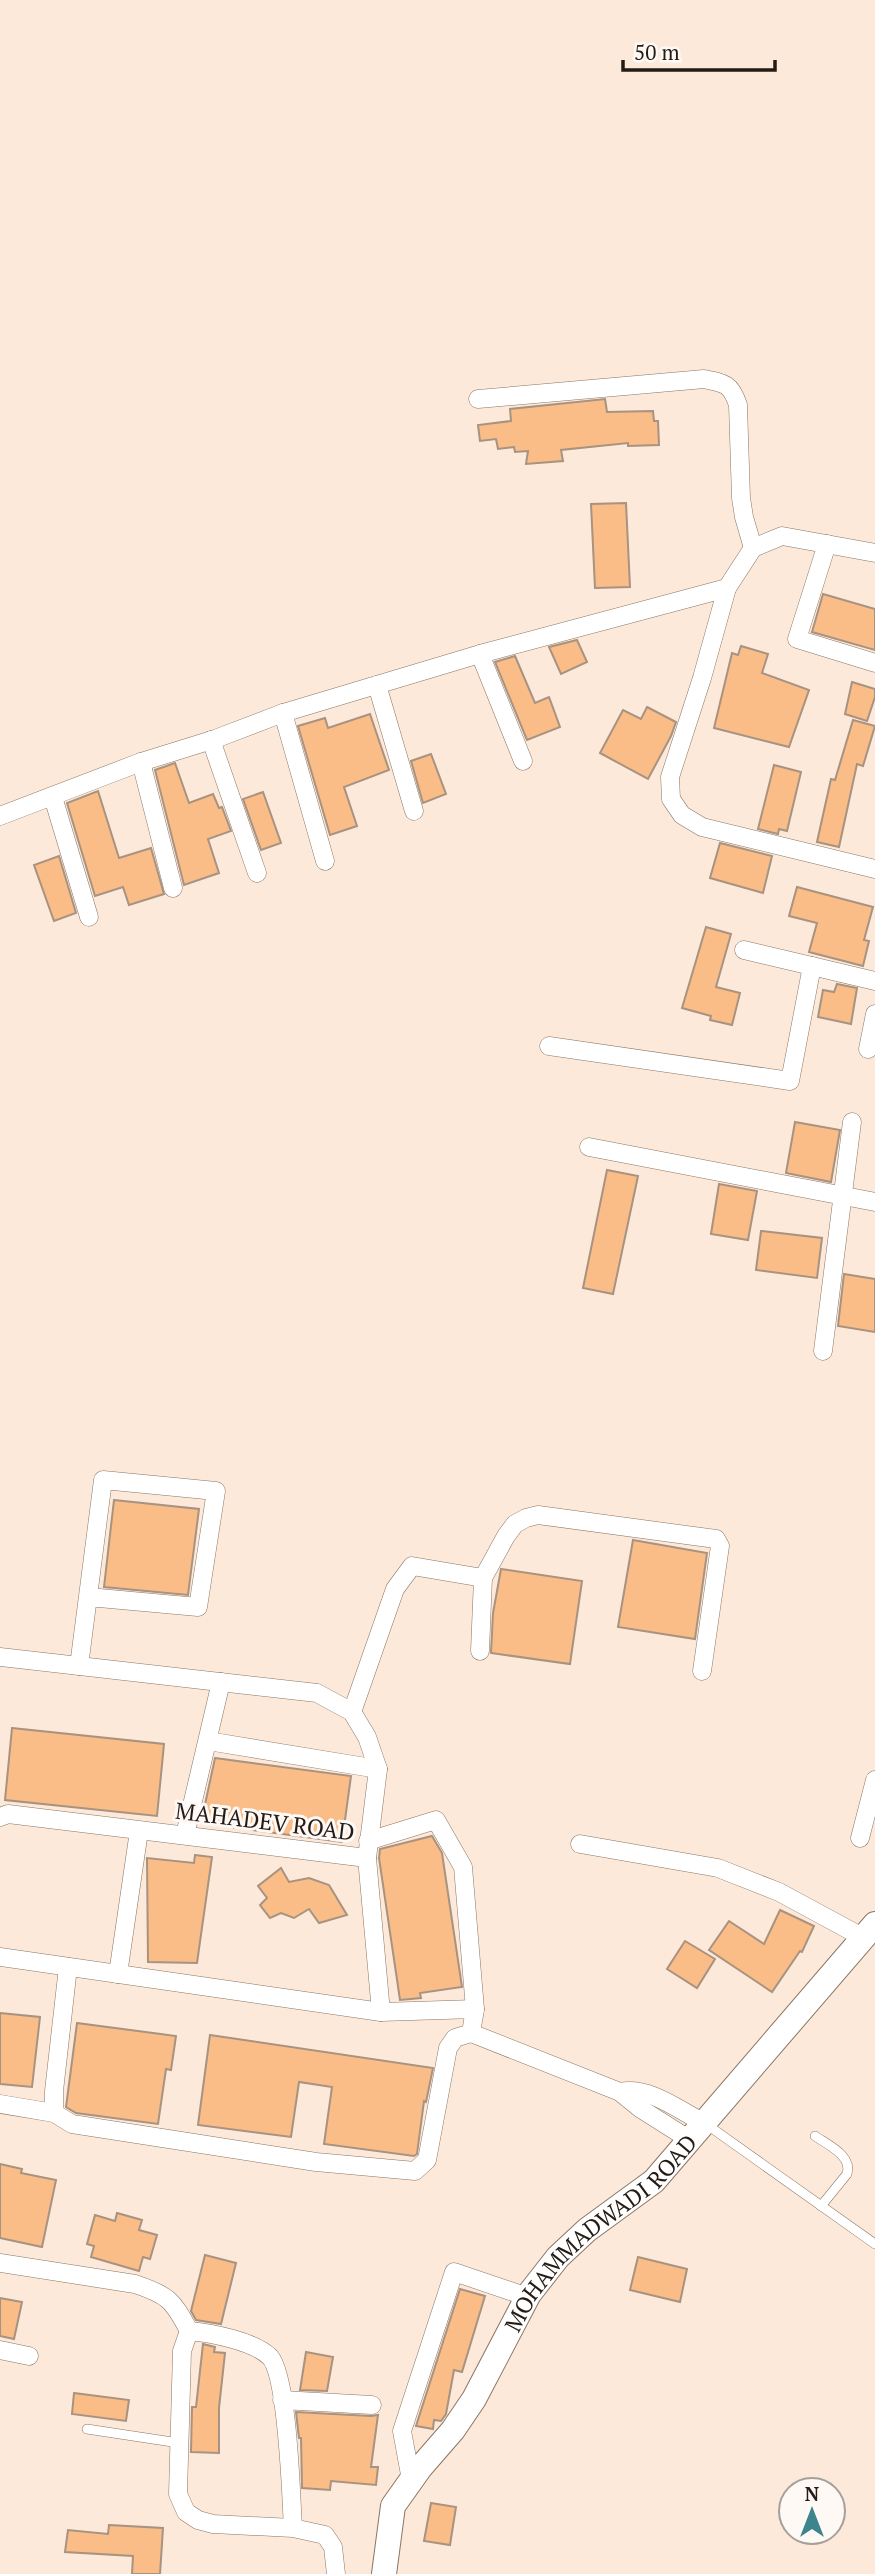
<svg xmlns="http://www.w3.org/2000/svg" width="875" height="2574" viewBox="0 0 875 2574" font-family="'PT Serif',serif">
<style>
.building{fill:#fabd88;stroke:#a89280;stroke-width:2}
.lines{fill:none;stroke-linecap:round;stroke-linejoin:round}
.lane-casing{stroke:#8b7664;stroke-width:10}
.street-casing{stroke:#8b7664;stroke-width:19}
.secondary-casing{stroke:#8b7664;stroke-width:26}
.lane{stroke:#fff;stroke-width:9}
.street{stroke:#fff;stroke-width:18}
.secondary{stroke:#fff;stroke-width:24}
.labels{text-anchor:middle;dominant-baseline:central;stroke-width:6;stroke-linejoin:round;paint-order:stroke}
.street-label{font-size:23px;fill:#231b14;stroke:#fef9f5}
</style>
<rect width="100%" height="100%" fill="#fce9d9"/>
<g class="building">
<path d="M605,399L607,412L653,411L654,421H658L659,445L628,446V443L561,450L563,461L526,464L528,451L515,452L514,447L498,449L496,439L480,441L478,425L511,421L510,409Z"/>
<path d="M626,503L630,587L595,588L591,504Z"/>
<path d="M823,594L875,609V650L812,632Z"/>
<path d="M577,640L587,662L561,674L549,647Z"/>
<path d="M741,646L768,654L762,673L809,690L789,747L714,728L732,653L738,655Z"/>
<path d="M515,656L535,703L549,697L560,727L527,740L495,662Z"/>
<path d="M852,682L875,689V697L867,721L845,714Z"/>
<path d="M647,707L676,722L671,736L648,779L600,753L623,710L641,719Z"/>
<path d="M370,714L389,770L344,787L357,826L330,835L298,726L325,718L328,728Z"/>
<path d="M853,720L875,726L863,766L857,764L839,847L817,842L831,779L835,780Z"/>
<path d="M431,754L446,794L423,803L411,761Z"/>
<path d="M175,763L189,803L213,794L219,808L222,807L231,831L208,839L219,873L184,885L155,770Z"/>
<path d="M774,765L801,772L787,831L779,829L778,834L758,829Z"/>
<path d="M98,791L119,858L151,848L164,894L129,905L123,887L95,896L67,803Z"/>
<path d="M263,792L281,843L261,850L243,799Z"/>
<path d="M720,843L772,856L763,893L710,878Z"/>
<path d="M59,856L76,913L54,921L34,865Z"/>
<path d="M797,887L873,907L864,940L869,941L863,966L809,952L817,923L789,916Z"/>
<path d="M706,927L731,934L716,987L740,993L732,1025L710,1020L711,1016L682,1008Z"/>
<path d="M837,984L857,988L851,1024L818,1017L823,990L834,992Z"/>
<path d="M795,1122L840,1130L831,1182L786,1173Z"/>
<path d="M607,1170L638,1176L613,1294L583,1288Z"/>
<path d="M719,1184L757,1191L748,1240L711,1234Z"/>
<path d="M761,1231L822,1238L817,1278L756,1270Z"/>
<path d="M844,1274L875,1279V1332L838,1326Z"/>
<path d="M114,1500L199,1509L188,1595L104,1587Z"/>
<path d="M633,1540L707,1553L695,1639L618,1627Z"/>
<path d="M501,1569L582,1581L570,1664L491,1653L493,1613Z"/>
<path d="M12,1728L164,1744L157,1816L5,1800Z"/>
<path d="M215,1758L351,1776L342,1842L201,1823Z"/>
<path d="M432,1836L442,1853L462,1987L420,1993L421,1998L400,2000L379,1858L380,1849Z"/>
<path d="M195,1855L212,1857L197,1963L148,1962L147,1858L194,1863Z"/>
<path d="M281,1868L289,1882L309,1878L329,1885L347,1915L319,1923L309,1909L294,1918L281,1913L270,1918L260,1905L267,1898L258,1886Z"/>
<path d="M780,1910L814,1926L802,1952L800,1951L772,1992L709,1950L729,1921L764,1944Z"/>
<path d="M685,1941L715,1959L697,1988L667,1969Z"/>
<path d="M0,2013L40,2017L32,2087L0,2084Z"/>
<path d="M77,2023L176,2036L171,2070L166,2069L158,2124L76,2113L66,2107Z"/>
<path d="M210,2035L433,2068L426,2102L424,2101L417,2154L414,2156L324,2144L332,2087L299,2082L291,2137L198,2125Z"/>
<path d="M0,2164L22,2169L21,2173L56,2180L42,2247L0,2238Z"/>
<path d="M117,2213L142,2220L139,2230L157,2235L150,2259L143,2257L139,2271L91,2257L94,2246L87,2244L95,2215L115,2221Z"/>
<path d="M205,2255L236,2263L221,2324L196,2320L191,2311Z"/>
<path d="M638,2257L687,2269L680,2302L630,2290Z"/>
<path d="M460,2289L485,2296L462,2372L454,2370L446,2414L441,2421L434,2420L433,2429L416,2426Z"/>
<path d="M0,2298L22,2302L14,2339L0,2336Z"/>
<path d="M203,2344L215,2347L214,2352L225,2353L219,2408V2453L191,2452L192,2407H196Z"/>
<path d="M306,2352L333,2357L327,2391L300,2390Z"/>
<path d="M74,2393L129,2400L126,2421L72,2414Z"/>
<path d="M296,2412L371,2416L378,2415L371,2467H378L376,2485L331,2481L330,2490L302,2488L301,2438H299Z"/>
<path d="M431,2503L456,2507L450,2545L424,2541Z"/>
<path d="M109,2525L163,2528L160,2574H132L133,2556L65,2552L68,2530L108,2534Z"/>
</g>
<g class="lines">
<g class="lane-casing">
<g id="lane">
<path d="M706,2124L875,2244"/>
<path d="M815,2136C828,2145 853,2156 847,2174L821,2206"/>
<path d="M87,2429L179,2443"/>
</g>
</g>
<g class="street-casing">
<g id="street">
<path d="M478,399L704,379C725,383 731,384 738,405L741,498L744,517L753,548"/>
<path d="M827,544L797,639L875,663"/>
<path d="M727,588L702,678L670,777L671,799L682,815L702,827L875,869"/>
<path d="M480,654L523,761"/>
<path d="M377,685L414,811"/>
<path d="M283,713L325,861"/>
<path d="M211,740L257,873"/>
<path d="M141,762L173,888"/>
<path d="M53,797L89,917"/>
<path d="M0,816L141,762L215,739L283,713L480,654L727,588L753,548L782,536L875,553"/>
<path d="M744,950L875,981"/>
<path d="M549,1046L790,1081L812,966"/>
<path d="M868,1049L875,1014"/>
<path d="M589,1147L875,1202"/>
<path d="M823,1351L852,1122"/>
<path d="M480,1651L483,1578L506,1536L515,1524L526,1518L538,1515L716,1539L720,1546L702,1671"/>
<path d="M0,1657L317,1693L352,1712L367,1737L378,1769"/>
<path d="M79,1666L103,1480L216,1491L198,1607L88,1597"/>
<path d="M352,1712L395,1589L412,1566L483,1578"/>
<path d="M208,1741L378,1769L367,1858L381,2012"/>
<path d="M0,1817L8,1814L367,1858"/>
<path d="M185,1835L221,1682"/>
<path d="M860,1838L875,1780"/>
<path d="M368,1841L436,1820L463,1867L475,2009"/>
<path d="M580,1844L718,1868L779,1892L864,1938"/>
<path d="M0,1957L381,2012L475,2009L471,2033"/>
<path d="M68,1967L54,2091V2113L72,2124L316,2162L415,2171L427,2160L448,2048L455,2038L471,2033"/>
<path d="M118,1974L139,1831"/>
<path d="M471,2033L620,2092L641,2109L690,2140"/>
<path d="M620,2092C649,2086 679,2110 704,2123"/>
<path d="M0,2104L54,2113"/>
<path d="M0,2263L135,2284C168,2295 173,2300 189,2331"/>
<path d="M0,2350L29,2356"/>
<path d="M282,2400L372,2405"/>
<path d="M411,2480L402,2431L454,2272L528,2297"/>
<path d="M293,2528C291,2496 288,2377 270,2357C254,2341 211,2333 189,2331L182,2351L178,2494L186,2512L198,2520L213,2524L293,2528L325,2535L333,2547L336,2574"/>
</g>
</g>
<g class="secondary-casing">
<g id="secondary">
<path id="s1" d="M384,2574L393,2506L420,2468L453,2430L474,2399L529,2294L558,2257L587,2230L654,2181L875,1924"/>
</g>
</g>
<use href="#lane" class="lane"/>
<use href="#street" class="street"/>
<use href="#secondary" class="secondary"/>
</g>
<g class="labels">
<g class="street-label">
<text transform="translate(265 1821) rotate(7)">MAHADEV ROAD</text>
<text stroke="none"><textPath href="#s1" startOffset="415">MOHAMMADWADI ROAD</textPath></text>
</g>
</g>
<g transform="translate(812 2511)"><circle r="33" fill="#fef9f5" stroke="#a6a09b" stroke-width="2"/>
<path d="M0-5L12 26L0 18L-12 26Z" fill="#3d858c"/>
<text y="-10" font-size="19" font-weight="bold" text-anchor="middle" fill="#231b14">N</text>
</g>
<path d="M623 60v10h152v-10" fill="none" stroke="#231b14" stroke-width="3.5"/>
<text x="634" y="60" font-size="21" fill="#231b14" stroke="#fef9f5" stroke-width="5" paint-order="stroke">50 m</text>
</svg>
